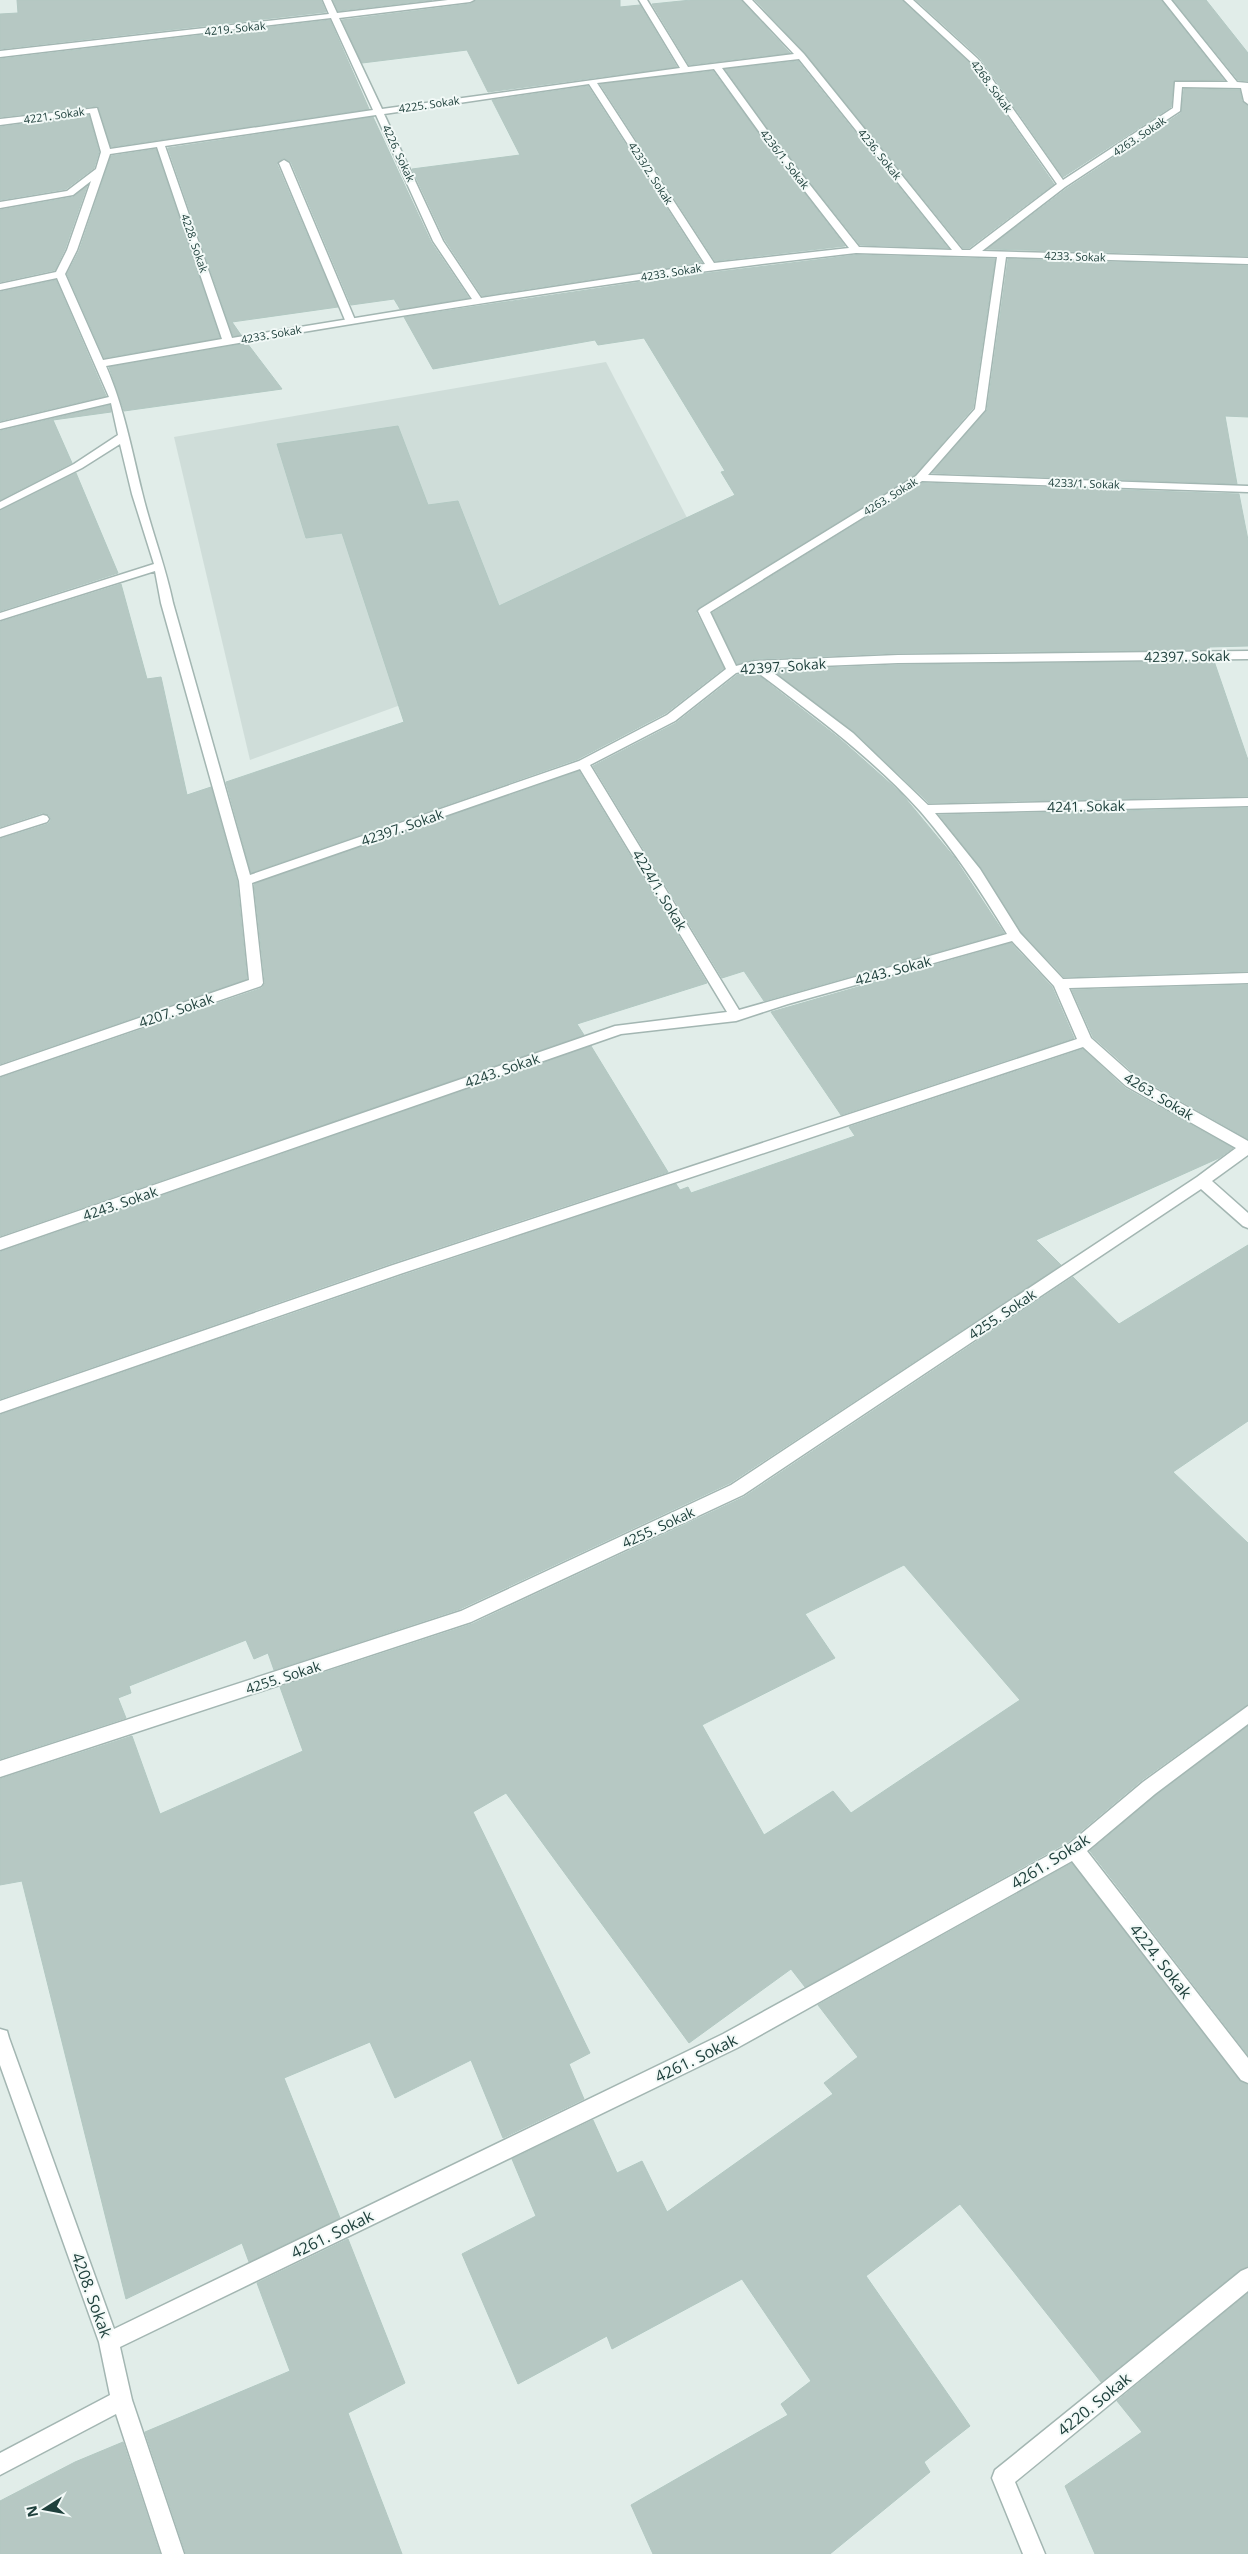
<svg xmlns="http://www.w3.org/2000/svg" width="1248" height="2554" viewBox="0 0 1248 2554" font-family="'Open Sans',sans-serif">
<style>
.built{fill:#cfddd9}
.building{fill:#b6c8c3;stroke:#b2c8c2;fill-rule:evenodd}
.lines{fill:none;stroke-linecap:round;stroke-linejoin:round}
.lane-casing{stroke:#a3b6b2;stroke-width:3}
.street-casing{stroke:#a3b6b2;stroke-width:3}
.lane{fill:#fff;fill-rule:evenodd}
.street{fill:#fff;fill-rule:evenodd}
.labels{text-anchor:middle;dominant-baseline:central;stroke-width:4;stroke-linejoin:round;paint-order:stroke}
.far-street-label{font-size:11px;fill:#1f403c;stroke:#f2f9f7}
.street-label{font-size:14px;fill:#1f403c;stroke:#f2f9f7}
.near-street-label{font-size:16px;fill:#1f403c;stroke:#f2f9f7}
</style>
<rect width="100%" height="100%" fill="#e1ede9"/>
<path class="built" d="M606,362L723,587L250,760L174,437Z"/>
<g class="building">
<path d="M17,0H321L326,12L0,49V14L18,13Z"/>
<path d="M333,0H432L338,11Z"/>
<path d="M476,0H620V7L640,5L677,67L488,92L467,50L362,63L342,20L470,4Z"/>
<path d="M691,0H741L790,53L689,65L652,4Z"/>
<path d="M755,0H902L971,64L1054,184L969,248H963L805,53Z"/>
<path d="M916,0H1161L1224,80L1174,81L1171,107L1063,177L980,58Z"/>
<path d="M1173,0H1206L1248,53V81L1238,80Z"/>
<path d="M330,20L369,109L111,147L98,106L0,117V59Z"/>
<path d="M798,61L948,248L860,245L770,132L725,69Z"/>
<path d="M713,71L762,138L845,246L715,261L600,84Z"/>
<path d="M588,86L702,263L482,296L445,240L412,169L520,155L492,100Z"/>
<path d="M1184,89L1240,90L1242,101L1248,106V256L987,249L1066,189L1181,113Z"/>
<path d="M89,115L99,152L94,168L66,189L0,200V127Z"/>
<path d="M373,117L431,242L469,298L400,309L394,299L351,305L291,162L283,158L277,164L338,307L232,322L241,335L233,336L168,148Z"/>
<path d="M156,149L220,338L104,358L67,274L79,251L111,156Z"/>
<path d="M87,186L65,249L55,270L0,282V210L73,197Z"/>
<path d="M856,255L995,259L973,408L915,475L699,608L696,612L724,668L666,713L578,759L251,873L226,782L404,722L342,533L306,538L277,444L398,426L428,505L458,501L499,606L735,495L721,472L725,471L644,338L598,345L595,340L433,369L404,317L668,278Z"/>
<path d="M1008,259L1248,266V417L1225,416L1237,484L932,473L987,410Z"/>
<path d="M56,280L106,396L0,421V292Z"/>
<path d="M247,343L282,389L124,411L109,367Z"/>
<path d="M110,405L111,412L53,420L72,463L0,500V431Z"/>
<path d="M76,473L118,573L0,611V511Z"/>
<path d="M922,483L1239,494L1248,540V646L1209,647L1210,650L898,653L755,659L737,664L712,613Z"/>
<path d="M121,584L147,679L161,677L187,795L211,787L237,881L247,979L0,1064V839L48,824L51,820L49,815L42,813L0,827V622Z"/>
<path d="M1214,661L1248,760V796L929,803L854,732L772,670L898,665Z"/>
<path d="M753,671L839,738L901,793L954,857L1004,933L764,1001L744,971L722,978L593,766L676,723L737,675Z"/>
<path d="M579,771L707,983L577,1024L584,1035L0,1236V1078L262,988L265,983L254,884Z"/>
<path d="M1248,808V971L1064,977L1021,932L981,868L939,815Z"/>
<path d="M1011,943L1052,987L1074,1038L841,1115L771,1012Z"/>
<path d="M1248,985V1139L1137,1076L1093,1037L1072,990Z"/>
<path d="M591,1046L668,1172L389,1264L0,1399V1252Z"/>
<path d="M1083,1049L1125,1088L1233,1148L1219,1158L1036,1240L1061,1265L730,1483L460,1609L274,1670L268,1653L254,1659L246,1640L129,1686L131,1693L118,1698L126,1718L0,1759V1415L401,1276L676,1184L680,1190L688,1187L691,1193L855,1136L849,1127Z"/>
<path d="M1248,1245V1421L1173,1472L1248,1543V1704L1142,1780L1068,1842L805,1987L791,1969L689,2043L506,1793L473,1812L590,2053L569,2064L584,2099L503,2138L471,2060L395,2098L370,2042L284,2078L340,2218L249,2262L242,2243L126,2299L22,1881L0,1885V1779L132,1736L160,1814L303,1751L280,1687L472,1624L744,1497L1073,1277L1119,1324ZM904,1565L1020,1700L851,1813L833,1791L764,1835L702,1725L835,1658L805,1614Z"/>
<path d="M1248,1726V2055L1090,1851L1156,1795Z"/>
<path d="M1072,1863L1240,2081L1248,2085V2266L1240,2270L1101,2382L960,2204L866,2276L970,2426L924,2462L930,2472L830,2554H653L631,2505L788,2415L781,2404L811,2381L742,2279L612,2349L607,2336L518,2384L462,2254L536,2216L512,2159L593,2120L617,2173L642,2161L667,2212L833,2094L824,2083L858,2057L818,2005Z"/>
<path d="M348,2239L405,2383L348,2413L402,2554H186L145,2432L290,2371L257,2283Z"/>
<path d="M1248,2293V2554H1095L1065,2486L1142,2432L1117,2401Z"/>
<path d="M123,2442L160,2554H0V2501L75,2462Z"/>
</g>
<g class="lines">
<g class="lane-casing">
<path id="lane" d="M284,160L289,163L355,320L354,322L345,320L279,163Z"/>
</g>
<g class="street-casing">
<g id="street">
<path d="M323,0H331L337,13L448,0H474L470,2L339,18L382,109L680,68L639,0H647L688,67L794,54L743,0H752L804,54L962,250H970L1057,184L972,63L904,0H913L978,59L1063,180L1173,108L1175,82H1228L1163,0H1171L1237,82L1248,83V104L1244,101L1241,88L1182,87L1180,111L1065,187L982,251L1248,258V264L1006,257L985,410L928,475L1248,486V492L922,481L710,612L736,666L755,661L898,655L1248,651V659L898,663L767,668L853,733L928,805L1248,798V806L935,813L980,869L1020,933L1063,979L1248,973V983L1069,988L1091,1038L1136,1078L1248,1141V1155L1212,1181L1248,1213V1228L1243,1226L1201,1189L743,1495L471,1622L0,1777V1761L461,1611L731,1485L1197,1177L1236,1148L1126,1086L1083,1047L400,1274L0,1413V1401L390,1266L1077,1039L1054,986L1012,941L788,1004L736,1021L621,1034L0,1250V1238L615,1026L727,1012L580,769L252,883L263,983L261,986L0,1076V1066L249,980L239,881L161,603L155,571L0,620V613L154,564L132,494L120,444L82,468L0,509V502L74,464L118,435L111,403L0,429V423L109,397L57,278L0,290V284L56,272L67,250L91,181L73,195L0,208V202L67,191L96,169L101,152L90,113L0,125V119L97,108L110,149L373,110L331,18L0,57V51L329,14ZM799,59L952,250L859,247L769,133L722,68ZM714,69L763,137L849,248L714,263L597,83ZM589,84L705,264L481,298L443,241L384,114ZM376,115L433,241L472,299L232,338L165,146ZM157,147L222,339L103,360L65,274L77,250L110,154ZM856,253L997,257L975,409L916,476L700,609L698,611L726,669L667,715L579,761L250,875L173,603C165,564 151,530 142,492C131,447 124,408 106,366C355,322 604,281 856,253ZM753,669C811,713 872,757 921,812C954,850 981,891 1007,934L739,1010L590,765L675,721L736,673Z"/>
<path d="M43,815L47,816L49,819L47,822L0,837V829Z"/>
<path d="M1248,1706V1724L1155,1794L1087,1851L1248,2058V2083L1241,2080L1072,1861L737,2048L120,2347L132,2400L184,2554H162L116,2414L0,2475V2453L110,2395L99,2342L0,2065V2029L7,2031L9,2038L114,2329L723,2034L1069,1844L1143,1782Z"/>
<path d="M1248,2268V2291L1015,2482L1045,2554H1023L992,2478L995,2470L1241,2271Z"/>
</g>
</g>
<use href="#lane" class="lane"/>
<use href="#street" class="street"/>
</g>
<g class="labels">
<g class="far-street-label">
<text transform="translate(235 28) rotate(-6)">4219. Sokak</text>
<text transform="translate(992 86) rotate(54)">4268. Sokak</text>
<text transform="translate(429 104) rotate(-8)">4225. Sokak</text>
<text transform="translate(54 115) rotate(-8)">4221. Sokak</text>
<text transform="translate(1139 136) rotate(-34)">4263. Sokak</text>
<text transform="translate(399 153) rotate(65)">4226. Sokak</text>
<text transform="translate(880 154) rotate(51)">4236. Sokak</text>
<text transform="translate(785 159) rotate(52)">4236/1. Sokak</text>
<text transform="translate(651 173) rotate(57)">4233/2. Sokak</text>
<text transform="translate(195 243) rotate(71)">4228. Sokak</text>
<text transform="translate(1075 256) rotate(2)">4233. Sokak</text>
<text transform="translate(671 272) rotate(-9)">4233. Sokak</text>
<text transform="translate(271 334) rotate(-10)">4233. Sokak</text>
<text transform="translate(1084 483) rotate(2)">4233/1. Sokak</text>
<text transform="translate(890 496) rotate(-32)">4263. Sokak</text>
</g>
<g class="street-label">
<text transform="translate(1187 656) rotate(-1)">42397. Sokak</text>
<text transform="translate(783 666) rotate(-4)">42397. Sokak</text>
<text transform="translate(1086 806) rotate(-1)">4241. Sokak</text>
<text transform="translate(402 827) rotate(-19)">42397. Sokak</text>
<text transform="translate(660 890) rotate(59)">4224/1. Sokak</text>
<text transform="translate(893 970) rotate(-15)">4243. Sokak</text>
<text transform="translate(176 1010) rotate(-19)">4207. Sokak</text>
<text transform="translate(502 1070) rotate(-19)">4243. Sokak</text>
<text transform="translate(1159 1096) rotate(31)">4263. Sokak</text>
<text transform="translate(120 1203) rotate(-19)">4243. Sokak</text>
<text transform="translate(1002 1314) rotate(-34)">4255. Sokak</text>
<text transform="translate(658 1527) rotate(-25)">4255. Sokak</text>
<text transform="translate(283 1677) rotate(-18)">4255. Sokak</text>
</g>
<g class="near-street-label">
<text transform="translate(1050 1861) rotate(-32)">4261. Sokak</text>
<text transform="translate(1161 1961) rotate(52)">4224. Sokak</text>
<text transform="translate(696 2058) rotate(-26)">4261. Sokak</text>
<text transform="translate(332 2234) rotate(-26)">4261. Sokak</text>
<text transform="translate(92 2295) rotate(70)">4208. Sokak</text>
<text transform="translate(1094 2404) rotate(-39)">4220. Sokak</text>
</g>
</g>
<g transform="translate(45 2509) rotate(259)" stroke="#f2f9f7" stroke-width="4" paint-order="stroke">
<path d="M0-4L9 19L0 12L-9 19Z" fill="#1f403c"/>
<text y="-8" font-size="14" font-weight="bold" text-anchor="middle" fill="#1f403c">N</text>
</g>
</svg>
